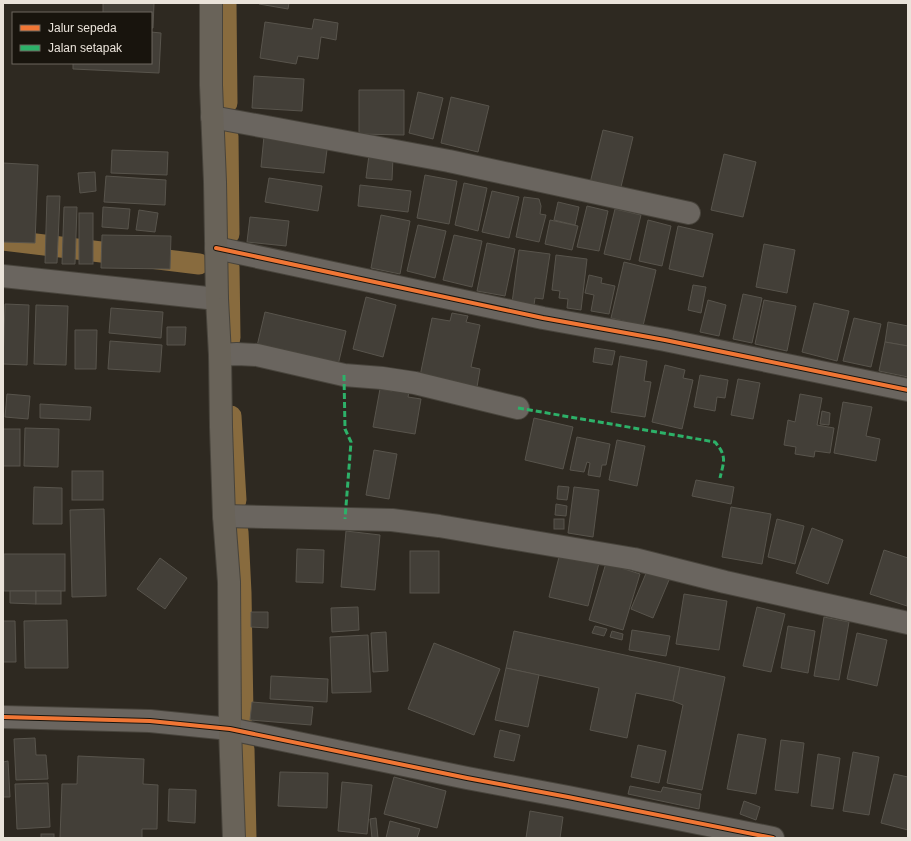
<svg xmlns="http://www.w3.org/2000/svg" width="911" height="841" viewBox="0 0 911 841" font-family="Helvetica,sans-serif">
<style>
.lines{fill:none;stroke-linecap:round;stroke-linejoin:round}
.canal{stroke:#886b3e;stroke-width:21}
.building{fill:#433f38;stroke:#58544c}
.minor-casing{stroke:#48443c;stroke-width:24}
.primary-casing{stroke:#48443c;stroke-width:24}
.minor{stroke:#6a655f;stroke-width:22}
.primary{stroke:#696359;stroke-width:22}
.quiet{stroke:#2db169;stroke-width:3;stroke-dasharray:6 3;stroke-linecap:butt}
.cycleway-casing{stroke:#18140d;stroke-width:6}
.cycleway{stroke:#f07635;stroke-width:4}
</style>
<rect width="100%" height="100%" fill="#2e2921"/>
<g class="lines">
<g class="canal">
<path d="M226,3L227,103"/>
<path d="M228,136L229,234"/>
<path d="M3,240L199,264"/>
<path d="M228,267H229L230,338"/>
<path d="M231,416L236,500"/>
<path d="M238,532L241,593L243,715"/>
<path d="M244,749L246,838"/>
</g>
</g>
<g class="building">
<path d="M103,3H154L153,28H151V13H103Z"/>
<path d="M259,3H289L288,9L259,4Z"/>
<path d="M314,19L338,23L336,40L321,37L318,59L298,56L296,64L260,58L265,22L312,29Z"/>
<path d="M151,32L161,33L159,73L73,69V63H151Z"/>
<path d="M254,76L304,79L302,111L252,108Z"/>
<path d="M359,90H404V135L359,134Z"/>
<path d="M418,92L443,98L433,139L409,133Z"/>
<path d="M451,97L489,106L478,152L441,143Z"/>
<path d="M603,130L633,137L620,191L590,183Z"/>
<path d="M264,136L328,142L324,173L261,167Z"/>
<path d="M112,150L168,152L167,175L111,173Z"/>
<path d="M724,154L756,162L743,217L711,210Z"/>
<path d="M369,155L393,157L392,180L366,178Z"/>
<path d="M3,163L38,165L35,243L3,242Z"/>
<path d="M95,172L96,191L80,193L78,173Z"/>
<path d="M425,175L457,181L449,224L417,218Z"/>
<path d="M106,176L166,180L165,205L104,202Z"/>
<path d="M269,178L322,186L318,211L265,202Z"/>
<path d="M464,183L487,188L478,231L455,225Z"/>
<path d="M360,185L411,191L408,212L358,206Z"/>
<path d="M492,191L519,197L509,238L482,232Z"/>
<path d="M47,196H60L57,263H45Z"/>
<path d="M524,197L539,199L541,206L540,214L546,215L539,242L516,237Z"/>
<path d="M558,202L579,207L575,225L554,220Z"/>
<path d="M587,206L608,211L599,251L577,247Z"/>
<path d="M64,207H77L75,264H62Z"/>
<path d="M103,207L130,209L128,229L102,227Z"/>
<path d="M615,209L641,215L630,260L604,254Z"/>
<path d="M139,210L158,213L155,232L136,230Z"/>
<rect x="79" y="213" width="14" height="51"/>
<path d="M381,215L410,221L400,274L371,268Z"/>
<path d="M250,217L289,221L286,246L247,242Z"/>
<path d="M550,220L578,226L572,250L545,244Z"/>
<path d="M648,220L671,226L662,266L639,261Z"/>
<path d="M418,225L446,231L435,278L407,271Z"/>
<path d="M678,226L713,234L703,277L669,269Z"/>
<path d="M102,235L171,236L170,269L101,268Z"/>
<path d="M454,235L482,241L472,287L443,280Z"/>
<path d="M487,243L515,249L505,296L477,291Z"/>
<path d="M764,244L795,250L787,293L756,287Z"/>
<path d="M519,250L550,254L543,299L535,298L534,305L512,303Z"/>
<path d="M556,255L587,259L581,310L567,308L568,299L559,298L560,291L552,290Z"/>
<path d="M624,262L656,270L643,326L611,318Z"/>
<path d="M589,275L602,278L601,283L615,286L609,314L591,311L594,295L585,293Z"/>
<path d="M693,285L706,287L701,313L688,310Z"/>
<path d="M743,294L762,298L752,343L733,339Z"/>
<path d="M366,297L396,305L383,357L353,349Z"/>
<path d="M708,300L726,305L719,336L700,332Z"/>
<path d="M764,300L796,306L787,351L755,344Z"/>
<path d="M814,303L849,311L837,361L802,352Z"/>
<path d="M5,304L29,305L27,365L3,364Z"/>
<path d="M36,305L68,306L66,365L34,364Z"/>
<path d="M111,308L163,312L161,338L109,333Z"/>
<path d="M265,312L346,331L338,365L257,346Z"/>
<path d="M452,313L468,316L466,322L480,325L471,367L480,369L477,387L420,376L432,318L450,321Z"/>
<path d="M854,318L881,324L871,367L843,361Z"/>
<path d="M888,322L908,326V346L885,342Z"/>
<path d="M167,327H186L185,345H167Z"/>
<path d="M75,330H97L96,369H75Z"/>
<path d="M110,341L162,345L160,372L108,369Z"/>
<path d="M885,342L908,346V377L879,371Z"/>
<path d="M595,348L615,351L612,365L593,362Z"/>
<path d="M620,356L647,361L644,381L651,382L645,417L611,412Z"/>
<path d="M665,365L685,370L683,378L693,380L682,429L652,422Z"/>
<path d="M700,375L728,380L725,398L717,397L715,411L694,407Z"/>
<path d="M738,379L760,383L753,419L731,415Z"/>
<path d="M393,383L410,386L408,397L421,399L415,434L373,427L380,389L392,391Z"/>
<path d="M7,394L30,396L28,419L5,417Z"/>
<path d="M800,394L822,398L817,425L834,428L830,453L815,451L814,457L795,454L796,447L784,445L788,420L795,422Z"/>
<path d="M843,402L872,407L866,436L880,439L876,461L834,453Z"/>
<path d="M40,404L91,407L90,420L40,418Z"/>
<path d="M822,411L830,413L829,425L820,424Z"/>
<path d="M534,418L573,427L563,469L525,460Z"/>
<path d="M25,428L59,429L58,467L24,466Z"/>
<rect x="3" y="429" width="17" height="37"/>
<path d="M577,437L610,444L606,465H602L600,477L588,475L590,463L587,462L584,472L570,470Z"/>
<path d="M617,440L645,446L637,486L609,480Z"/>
<path d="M374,450L397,454L389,499L366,495Z"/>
<rect x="72" y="471" width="31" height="29"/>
<path d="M696,480L734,487L731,504L692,496Z"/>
<path d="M558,486L569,487L567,500L557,499Z"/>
<path d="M34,487L62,488V524H33Z"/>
<path d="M574,487L599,490L593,537L568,533Z"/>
<path d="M556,504L567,506L566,516L555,515Z"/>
<path d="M731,507L771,514L762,564L722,557Z"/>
<path d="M104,509L106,596L72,597L70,510Z"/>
<rect x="554" y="519" width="10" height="10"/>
<path d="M777,519L804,526L795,564L768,557Z"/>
<path d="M812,528L843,540L828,584L796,573Z"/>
<path d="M346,531L380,535L375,590L341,587Z"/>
<path d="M297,549L324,550L323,583L296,582Z"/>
<path d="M884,550L908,558L907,606L870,594Z"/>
<rect x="410" y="551" width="29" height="42"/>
<path d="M560,553L599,563L588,606L549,597Z"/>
<rect x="4" y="554" width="61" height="37"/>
<path d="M160,558L187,578L165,609L137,589Z"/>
<path d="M606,563L640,574L623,630L589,620Z"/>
<path d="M647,571L669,580L653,618L631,609Z"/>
<path d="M10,591H36V604L10,603Z"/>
<rect x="36" y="591" width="25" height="13"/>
<path d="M684,594L727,601L719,650L676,644Z"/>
<path d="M358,607L359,630L332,632L331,608Z"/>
<path d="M757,607L785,614L771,672L743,666Z"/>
<path d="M251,612H268V628L251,627Z"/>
<path d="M824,617L849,622L839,680L814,676Z"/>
<path d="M67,620L68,668H25L24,621Z"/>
<path d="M3,621H15L16,662H3Z"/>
<path d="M595,626L607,629L604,636L592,633Z"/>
<path d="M788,626L815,631L808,673L781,668Z"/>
<path d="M632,630L670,636L666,656L629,650Z"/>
<path d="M514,631L680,667L673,701L636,693L627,738L590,730L599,688L506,668Z"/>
<path d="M612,631L623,634L622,640L610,637Z"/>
<path d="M386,632L388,671L373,672L371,633Z"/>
<path d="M857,633L887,640L877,686L847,679Z"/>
<path d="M368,635L371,692L332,693L330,637Z"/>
<path d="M434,643L500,669L474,735L408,709Z"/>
<path d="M680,667L725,677L702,790L667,783L683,705L673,701Z"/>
<path d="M506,668L539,675L528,727L495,720Z"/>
<path d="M271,676L328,679L327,702L270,699Z"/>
<path d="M252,702L313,707L311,725L250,720Z"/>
<path d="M500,730L520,735L514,761L494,757Z"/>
<path d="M738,734L766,739L756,794L727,789Z"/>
<path d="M35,738L36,755H46L48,779L16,780L14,739Z"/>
<path d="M781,740L804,743L798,793L775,790Z"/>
<path d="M638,745L666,751L659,783L631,777Z"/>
<path d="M853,752L879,757L869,815L843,811Z"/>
<path d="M818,754L840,758L833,809L811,806Z"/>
<path d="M78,756L144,759L143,784L158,785L157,829H142V838H60L62,784H77Z"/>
<path d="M8,761L10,797H3V762Z"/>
<path d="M280,772L328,773L327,808L278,806Z"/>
<path d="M894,774L908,777V830L881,823Z"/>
<path d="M394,777L446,791L437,828L384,814Z"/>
<path d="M342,782L372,785L367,834L338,831Z"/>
<path d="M48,783L50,827L17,829L15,784Z"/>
<path d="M630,786L661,792L663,787L701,794L699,809L628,794Z"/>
<path d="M169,789L196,790L195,823L168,821Z"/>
<path d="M744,801L760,807L756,820L740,814Z"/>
<path d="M530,811L563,817L560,838H526Z"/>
<path d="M376,818L378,838H372L370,819Z"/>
<path d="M390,821L420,829L417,838H386Z"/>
<rect x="41" y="834" width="13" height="4"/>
</g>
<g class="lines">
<g class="minor-casing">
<g id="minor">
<path d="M212,117L449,161L689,213"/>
<path d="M216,248L543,318L665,340L908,390"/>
<path d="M3,276L217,299"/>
<path d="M220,355L237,354L257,355L344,375L382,378L415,383L518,408"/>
<path d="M224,516L392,520L439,526L634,559L725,582L908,623"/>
<path d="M3,717L150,721L230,729L467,778L568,797L773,838"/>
</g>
</g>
<g class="primary-casing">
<path id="primary" d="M211,3V85L215,182L217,299L220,355L221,427L224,516L229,582L230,729L234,838"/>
</g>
<use href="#minor" class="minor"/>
<use href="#primary" class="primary"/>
<g class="quiet">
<path d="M344,375L345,429L351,442L345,519"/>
<path d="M518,408L715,442C727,456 724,461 720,478"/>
</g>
<g class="cycleway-casing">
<g id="cycleway">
<path d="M216,248L543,318L665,340L908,390"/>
<path d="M3,717L150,721L230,729L467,778L568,797L773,838"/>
</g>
</g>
<use href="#cycleway" class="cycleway"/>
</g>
<rect width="911" height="841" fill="none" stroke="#eae3da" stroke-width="8"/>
<rect x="12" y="12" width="140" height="52" fill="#18140d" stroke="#6c675f"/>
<rect x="20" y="25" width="20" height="6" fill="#f07635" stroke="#6c675f"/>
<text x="48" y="32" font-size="12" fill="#eae3da">Jalur sepeda</text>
<rect x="20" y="45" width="20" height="6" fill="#2db169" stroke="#6c675f"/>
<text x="48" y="52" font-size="12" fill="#eae3da">Jalan setapak</text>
</svg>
